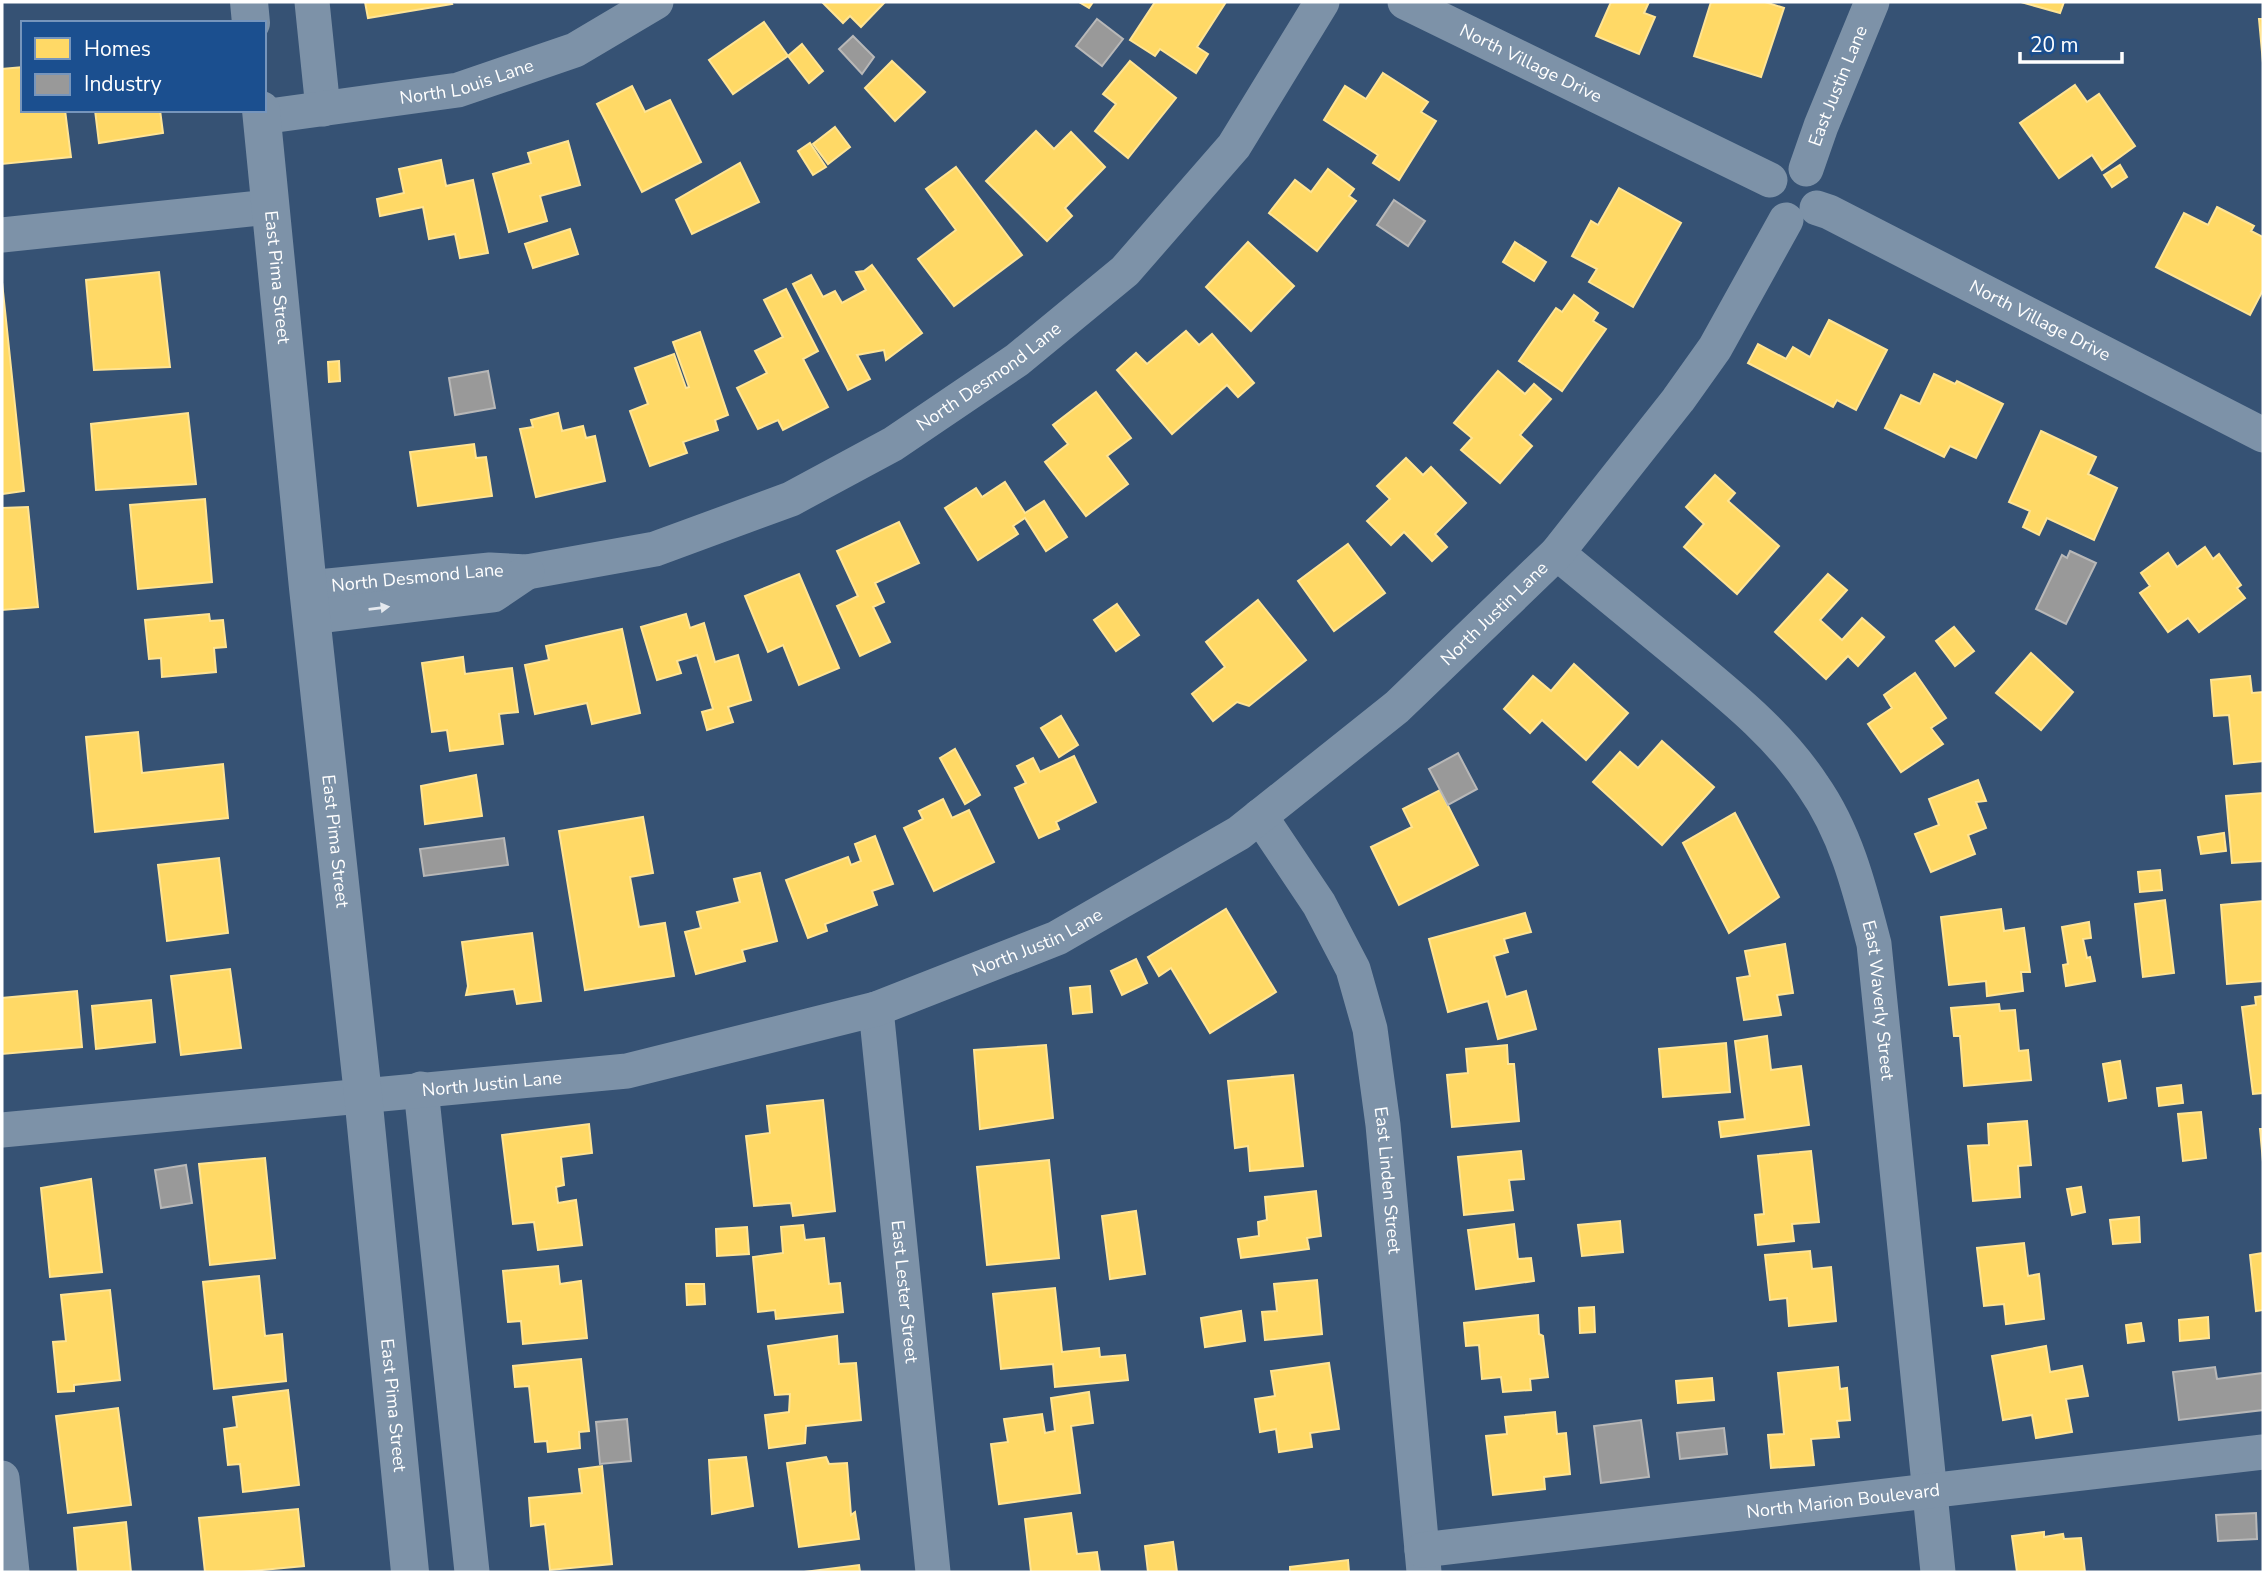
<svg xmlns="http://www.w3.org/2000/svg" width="2265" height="1574" viewBox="0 0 2265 1574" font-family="'Nunito Sans',sans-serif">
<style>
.homes{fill:#ffd966;stroke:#ffe494;stroke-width:2}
.industry{fill:#999;stroke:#b8b8b8;stroke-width:2}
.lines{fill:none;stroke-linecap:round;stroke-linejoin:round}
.minor{stroke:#7d92a8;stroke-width:35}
.tertiary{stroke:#7d92a8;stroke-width:38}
.oneway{fill:#e5e9ee}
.labels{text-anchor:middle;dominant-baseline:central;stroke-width:7;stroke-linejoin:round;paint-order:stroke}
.street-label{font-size:18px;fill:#fff;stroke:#1b4f8f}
</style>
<rect width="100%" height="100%" fill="#365274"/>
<g class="homes">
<path d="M365,2H451L452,4L368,18Z"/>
<path d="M822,2H885L861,27L850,16L843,23Z"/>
<path d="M1079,2H1093L1089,8Z"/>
<path d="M1155,2H1226L1197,47L1208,54L1196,73L1160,49L1155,56L1130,40Z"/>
<path d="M1611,2H1649L1644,13L1655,17L1639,54L1596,36Z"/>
<path d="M1711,2H1765L1784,8L1761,77L1694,56Z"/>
<path d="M2021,2H2064L2060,13Z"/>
<path d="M2259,19H2263V63Z"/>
<path d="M764,22L788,56L733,94L709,60Z"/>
<path d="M802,44L823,71L809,83L788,56Z"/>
<path d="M892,61L925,92L895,121L865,88Z"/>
<path d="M1130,61L1176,98L1128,158L1095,131L1116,104L1103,94Z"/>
<path d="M23,67V110H65L71,157L2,164V69Z"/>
<path d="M1383,73L1428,102L1421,112L1436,121L1399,180L1373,163L1378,155L1324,120L1345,86L1366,99Z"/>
<path d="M2075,85L2087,102L2099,94L2135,146L2102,170L2092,155L2059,178L2020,123Z"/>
<path d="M632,86L645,112L670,100L701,162L642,192L597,104Z"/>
<path d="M95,110H160L163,133L99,143Z"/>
<path d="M835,127L850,147L828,164L813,144Z"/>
<path d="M1036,131L1054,149L1071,132L1105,167L1065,208L1072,216L1047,241L986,181Z"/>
<path d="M568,141L580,185L540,196L547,221L509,232L493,174L531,163L528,153Z"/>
<path d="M810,143L826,167L813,175L798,151Z"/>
<path d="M441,160L446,186L473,180L488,253L460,258L455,234L429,239L423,207L380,216L377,199L404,193L399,169Z"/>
<path d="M740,163L759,202L692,234L676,200Z"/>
<path d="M2120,165L2127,177L2112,187L2104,175Z"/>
<path d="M956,167L1022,255L954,306L918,259L956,230L926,189Z"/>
<path d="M1328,169L1354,189L1349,196L1356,201L1317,251L1269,213L1295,180L1311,192Z"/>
<path d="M1619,188L1681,223L1633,307L1589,282L1597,269L1572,256L1591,221L1598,225Z"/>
<path d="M2217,207L2254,226L2251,231L2263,237V290L2250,315L2156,267L2184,213L2208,225Z"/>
<path d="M570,229L578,254L533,268L525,244Z"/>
<path d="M1248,242L1294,286L1251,331L1206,287Z"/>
<path d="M1515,242L1546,262L1534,281L1503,262Z"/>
<path d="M872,265L922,333L886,360L884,350L857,355L870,379L848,390L793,284L811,275L823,297L835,291L842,303L866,290L856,272L864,271Z"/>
<path d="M159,272L170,367L94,370L86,280Z"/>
<path d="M2,282L24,491L2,494Z"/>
<path d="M786,289L818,351L803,359L828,407L783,430L778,420L758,429L737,388L767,373L755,351L783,337L764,300Z"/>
<path d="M1574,295L1598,313L1593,321L1606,329L1562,391L1519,361L1556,308L1562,312Z"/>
<path d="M1829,320L1887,350L1856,410L1837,400L1833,407L1748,363L1758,344L1786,359L1793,347L1810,357Z"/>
<path d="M1186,331L1199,345L1212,334L1254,383L1238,397L1227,385L1172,434L1117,370L1136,353L1147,364Z"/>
<path d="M700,332L728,415L715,420L718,430L683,442L687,453L650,466L630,411L648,404L635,368L674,354L686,388L689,387L673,342Z"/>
<path d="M339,361L340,381L329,382L328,362Z"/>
<path d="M1498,371L1525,394L1534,384L1551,399L1520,435L1532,446L1500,483L1461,450L1472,438L1454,423Z"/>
<path d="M1934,374L1955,384L1957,381L2003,404L1976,458L1950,446L1944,457L1885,428L1901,395L1920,404Z"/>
<path d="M1096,392L1131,438L1107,456L1128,484L1086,516L1045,462L1068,444L1053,425Z"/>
<path d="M188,413L196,484L96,490L91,424Z"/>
<path d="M558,413L562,431L583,426L586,438L595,436L605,481L536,497L520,429L533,427L531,420Z"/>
<path d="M2041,431L2096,457L2088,474L2117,488L2094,540L2047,518L2039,535L2023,527L2030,511L2009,502Z"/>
<path d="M474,444L476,458L486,457L492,496L418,506L410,452Z"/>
<path d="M1406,458L1423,475L1431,467L1466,503L1435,534L1447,547L1432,561L1404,532L1391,545L1367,521L1390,499L1377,486Z"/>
<path d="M1715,475L1735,493L1728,501L1779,546L1737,594L1684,547L1704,524L1686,507Z"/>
<path d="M1005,482L1025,513L1044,501L1067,537L1046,551L1025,518L1013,526L1018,534L978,560L945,508L976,488L982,497Z"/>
<path d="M205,499L212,582L138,589L130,505Z"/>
<path d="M28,507L38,607L2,610V508Z"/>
<path d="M899,522L919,563L875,583L884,602L873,607L890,642L860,656L837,606L858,596L837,551Z"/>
<path d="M1348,544L1385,593L1334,631L1298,581Z"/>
<path d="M2205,547L2213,559L2219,554L2241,585L2237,588L2245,598L2199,632L2188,618L2168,632L2140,593L2150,586L2141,573L2168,553L2177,567Z"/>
<path d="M799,574L839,668L799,685L783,645L768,652L745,596Z"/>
<path d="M1828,574L1847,590L1820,620L1842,640L1862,618L1884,637L1858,666L1848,656L1826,679L1775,632Z"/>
<path d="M1258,600L1306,660L1249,706L1237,702L1213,721L1192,694L1225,667L1206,642Z"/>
<path d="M1117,604L1139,635L1116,651L1094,620Z"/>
<path d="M209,614L210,621L223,620L226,647L214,648L216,672L162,677L161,658L149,659L145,620Z"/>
<path d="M686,614L690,628L704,623L715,662L738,655L751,700L728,707L733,722L707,730L702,712L713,709L697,655L677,661L681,673L657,680L641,627Z"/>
<path d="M1954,627L1974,651L1955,666L1936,641Z"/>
<path d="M622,629L640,713L592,724L587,703L535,714L525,665L549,660L546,646Z"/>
<path d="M2031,653L2073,692L2041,730L1996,693Z"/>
<path d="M463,657L465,674L512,668L518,712L499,714L503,744L450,751L447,730L432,732L422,663Z"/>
<path d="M1574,664L1628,713L1586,760L1542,720L1530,733L1504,709L1533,676L1551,691Z"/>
<path d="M1915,673L1946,718L1931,728L1943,744L1901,772L1868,724L1892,708L1884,695Z"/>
<path d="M2250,676L2252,693L2263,692V761L2234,764L2229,715L2214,716L2211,680Z"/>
<path d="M1061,716L1078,745L1059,757L1041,728Z"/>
<path d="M138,732L142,773L223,764L228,818L95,832L86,737Z"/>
<path d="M1662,741L1714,787L1662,845L1593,782L1620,752L1638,768Z"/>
<path d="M955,749L980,795L965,804L940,758Z"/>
<path d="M1074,756L1096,802L1056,822L1059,829L1039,838L1015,788L1026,783L1017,766L1033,758L1040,772Z"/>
<path d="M476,775L482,816L425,824L421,786Z"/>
<path d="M1978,780L1986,801L1976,802L1986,828L1968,835L1975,854L1931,872L1915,834L1939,825L1929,799Z"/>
<path d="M1440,790L1478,865L1399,905L1371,847L1412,827L1403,809Z"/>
<path d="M2263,793V861L2232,863L2226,796Z"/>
<path d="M943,799L952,818L969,810L994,862L934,891L904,828L923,819L919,811Z"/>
<path d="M1735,813L1779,897L1729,933L1683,843Z"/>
<path d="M643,817L653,873L630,877L639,927L665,923L674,976L585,990L559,831Z"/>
<path d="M2224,833L2226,851L2201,854L2198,837Z"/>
<path d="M875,836L893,884L872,891L877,905L825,924L827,931L808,938L786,880L848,857L851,865L861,861L855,844Z"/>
<path d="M219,858L228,933L167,941L158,865Z"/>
<path d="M2160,870L2162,890L2140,892L2138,872Z"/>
<path d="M760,873L777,941L742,950L745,961L696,974L685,932L701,928L697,912L740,902L734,879Z"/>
<path d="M2165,900L2174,973L2143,977L2135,904Z"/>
<path d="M2263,901V981L2227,984L2221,905Z"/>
<path d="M1226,909L1276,992L1210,1033L1171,968L1159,976L1148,957Z"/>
<path d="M2001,909L2004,931L2024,928L2030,972H2021L2023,991L1987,996L1986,981L1949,985L1941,917Z"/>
<path d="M1525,913L1531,932L1504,939L1508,952L1494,956L1506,997L1526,991L1536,1029L1498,1039L1488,1001L1448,1012L1429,939Z"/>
<path d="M2089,922L2091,938L2083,939L2087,958L2090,957L2095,981L2066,986L2063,965L2068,964L2062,927Z"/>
<path d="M532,933L541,1001L517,1004L514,989L466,995L468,986L462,942Z"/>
<path d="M1785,944L1793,993L1777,995L1781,1015L1744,1020L1737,978L1750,976L1745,951Z"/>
<path d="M1136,959L1147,983L1122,995L1111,971Z"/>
<path d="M230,969L241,1048L181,1055L171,976Z"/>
<path d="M1090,986L1092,1012L1073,1014L1070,988Z"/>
<path d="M77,991L82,1047L2,1054V998Z"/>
<path d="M2263,996V1093L2253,1094L2242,1007L2256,1005L2255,997Z"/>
<path d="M151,1000L155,1042L96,1049L92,1006Z"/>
<path d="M1999,1004L2000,1011L2015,1010L2019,1051L2028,1050L2031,1080L1964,1086L1960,1036H1954L1951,1008Z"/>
<path d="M1767,1036L1771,1070L1801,1066L1809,1125L1721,1137L1719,1122L1745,1119L1735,1041Z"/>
<path d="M1726,1043L1730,1092L1663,1097L1659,1049Z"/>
<path d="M1046,1045L1053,1118L980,1129L974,1050Z"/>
<path d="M1507,1045L1508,1064H1514L1519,1121L1452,1127L1447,1075L1468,1073L1466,1049Z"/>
<path d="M2120,1061L2126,1098L2109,1101L2103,1064Z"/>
<path d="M1293,1075L1303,1166L1250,1171L1248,1146L1235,1148L1228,1081Z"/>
<path d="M2181,1085L2183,1103L2159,1106L2157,1088Z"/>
<path d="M823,1100L835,1211L793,1216L791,1203L754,1206L746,1136L770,1133L767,1106Z"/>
<path d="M2201,1112L2206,1158L2183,1161L2178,1114Z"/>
<path d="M2027,1121L2031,1165L2018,1166L2020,1197L1973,1201L1968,1146L1989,1145L1988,1124Z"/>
<path d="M589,1124L592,1153L561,1157L564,1185L556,1187L558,1203L576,1200L582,1245L538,1250L534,1222L513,1224L502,1135Z"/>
<path d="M2260,1129H2263V1162Z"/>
<path d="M1521,1151L1524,1179L1509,1180L1513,1210L1464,1215L1458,1157Z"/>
<path d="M1811,1151L1819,1222L1792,1224L1794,1241L1758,1245L1755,1215L1764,1214L1758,1156Z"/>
<path d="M265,1158L275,1258L210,1265L199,1164Z"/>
<path d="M1049,1160L1059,1258L987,1265L977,1167Z"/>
<path d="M91,1179L102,1272L50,1277L41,1188Z"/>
<path d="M2081,1187L2085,1212L2072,1215L2067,1189Z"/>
<path d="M1316,1191L1321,1236L1307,1238L1309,1249L1241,1258L1238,1239L1259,1236L1258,1222L1267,1220L1265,1197Z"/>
<path d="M1136,1211L1145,1274L1110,1279L1102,1216Z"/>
<path d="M2139,1217L2140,1242L2113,1244L2110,1220Z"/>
<path d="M1620,1221L1623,1252L1582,1256L1578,1225Z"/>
<path d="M1514,1224L1518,1259L1531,1258L1534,1281L1476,1289L1468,1230Z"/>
<path d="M803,1225L805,1240L824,1238L829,1284L840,1283L843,1312L776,1319L775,1310L758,1312L753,1257L783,1253L781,1227Z"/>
<path d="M747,1227L749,1254L717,1256L716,1229Z"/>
<path d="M2024,1243L2028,1276L2039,1274L2044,1319L2006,1324L2004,1304L1984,1306L1977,1248Z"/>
<path d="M1810,1251L1812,1269L1831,1267L1836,1321L1789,1326L1787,1298L1770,1300L1765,1255Z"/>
<path d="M2263,1253V1310L2256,1311L2250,1255Z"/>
<path d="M558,1266L560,1284L581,1281L587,1338L523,1344L521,1321L508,1322L503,1271Z"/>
<path d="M259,1276L265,1336L282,1334L286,1381L214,1389L203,1282Z"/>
<path d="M1317,1280L1322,1334L1265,1340L1262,1312L1277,1311L1274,1284Z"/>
<path d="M686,1284H704L705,1304L687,1305Z"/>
<path d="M1055,1288L1062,1352L1099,1348L1100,1357L1125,1355L1128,1380L1055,1387L1053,1364L1001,1369L993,1294Z"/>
<path d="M110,1290L120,1380L74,1385V1391L58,1392L53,1342L66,1341L61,1295Z"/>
<path d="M1594,1307L1595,1332L1580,1333L1579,1308Z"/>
<path d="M1241,1311L1245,1341L1205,1347L1201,1318Z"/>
<path d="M1538,1315L1539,1334L1543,1336L1548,1377L1530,1379L1531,1390L1503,1392L1501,1377L1482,1379L1479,1345L1466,1346L1464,1323Z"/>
<path d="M2208,1317L2209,1338L2180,1341L2179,1320Z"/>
<path d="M2141,1323L2144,1341L2128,1343L2126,1325Z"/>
<path d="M837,1336L839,1364L856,1363L861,1420L806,1426L805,1443L769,1448L765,1415L789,1412L790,1394L775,1395L768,1346Z"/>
<path d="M2046,1346L2050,1372L2082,1366L2088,1396L2066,1399L2072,1432L2036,1438L2032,1415L2003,1420L1992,1356Z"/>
<path d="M581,1359L589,1431L579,1432L580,1448L548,1452L547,1441L535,1442L529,1386L515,1387L513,1366Z"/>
<path d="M1329,1363L1339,1429L1310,1433L1312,1447L1279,1452L1276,1429L1260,1432L1255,1399L1275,1396L1271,1371Z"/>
<path d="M1838,1367L1840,1389L1847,1388L1850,1420L1837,1421L1839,1437L1811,1439L1814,1465L1771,1468L1768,1435L1784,1434L1778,1373Z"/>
<path d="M1712,1378L1714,1400L1678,1403L1676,1381Z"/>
<path d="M288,1390L299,1485L243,1492L240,1464L228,1465L224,1429L237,1427L233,1397Z"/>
<path d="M1089,1392L1093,1423L1071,1426L1080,1493L999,1504L991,1444L1008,1442L1004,1419L1042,1414L1045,1433L1055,1431L1051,1398Z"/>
<path d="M118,1408L131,1505L68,1513L56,1416Z"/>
<path d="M1555,1412L1557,1434L1566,1433L1570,1474L1544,1477L1545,1489L1493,1495L1486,1436L1507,1434L1505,1417Z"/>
<path d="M746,1457L753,1506L712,1514L709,1460Z"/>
<path d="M826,1457L829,1464L847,1463L851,1515L855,1512L859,1539L799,1547L787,1463Z"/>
<path d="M602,1466L612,1564L550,1570L545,1524L531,1526L529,1498L582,1493L579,1469Z"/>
<path d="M298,1509L304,1566L241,1572H205L199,1518Z"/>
<path d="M1071,1513L1077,1554L1097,1552L1100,1572H1031L1025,1519Z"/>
<path d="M126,1522L131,1572H78L74,1528Z"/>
<path d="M2044,1532V1537L2063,1534L2064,1539L2081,1538L2085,1572H2017L2012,1536Z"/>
<path d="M1173,1542L1177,1572H1148L1145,1546Z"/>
<path d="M1348,1560L1349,1572H1290V1567Z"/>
<path d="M859,1565L860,1572H804Z"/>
</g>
<g class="industry">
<path d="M1097,19L1123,39L1102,66L1076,46Z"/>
<path d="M853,36L874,57L862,74L839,49Z"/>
<path d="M1394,200L1425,221L1408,246L1377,225Z"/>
<path d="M488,371L495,408L455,415L449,378Z"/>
<path d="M2070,551L2096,563L2066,624L2036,609L2062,555L2067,558Z"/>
<path d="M1458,753L1477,789L1448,805L1429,769Z"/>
<path d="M504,838L508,865L424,876L420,849Z"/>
<path d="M186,1165L192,1203L161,1208L155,1170Z"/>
<path d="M2215,1367L2217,1379L2263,1373V1410L2179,1420L2173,1372Z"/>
<path d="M627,1419L631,1461L600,1464L596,1422Z"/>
<path d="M1641,1420L1649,1477L1601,1483L1594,1426Z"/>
<path d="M1724,1428L1727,1454L1680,1459L1677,1433Z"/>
<path d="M2256,1513L2257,1539L2218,1541L2216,1515Z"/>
</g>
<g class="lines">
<g class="minor">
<path d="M312,2L323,109"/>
<path id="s1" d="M1405,2L1770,180"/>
<path id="s2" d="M262,117L458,90L575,50L656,2"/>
<path id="s3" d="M1806,169L1821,126L1872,2"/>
<path id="s4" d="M1817,208L1829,212L2263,435"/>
<path d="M2,235L270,207"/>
<path id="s5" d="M1557,553C1598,587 1640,621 1681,655C1728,694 1779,734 1813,786C1846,833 1860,890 1874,944L1938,1572"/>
<path id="s6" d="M308,588L490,570L527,572L655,549L791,499L893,444L1017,360L1125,271L1234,146L1322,2"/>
<path d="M311,617L493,595L527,572"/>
<path id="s7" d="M1260,816L1319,904L1353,969L1370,1029L1383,1125L1424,1572"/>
<path id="s8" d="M876,1009L933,1572"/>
<path d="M421,1089L472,1572"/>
<path id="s9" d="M2,1130L627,1071L876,1009L1057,938L1239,833L1397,707L1557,553L1678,400L1715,348L1786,220"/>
<path d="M2,1478L12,1572"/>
<path id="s10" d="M1422,1550L2263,1452"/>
</g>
<g class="tertiary">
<path d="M249,2L251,23"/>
<path id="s11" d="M261,110L308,588L363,1095L410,1572"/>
</g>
</g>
<defs><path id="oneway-solid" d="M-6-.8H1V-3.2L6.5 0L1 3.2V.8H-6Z" transform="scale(1.75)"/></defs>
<use class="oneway" href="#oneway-solid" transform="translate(379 608) rotate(-7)"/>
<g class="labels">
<g class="street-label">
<text stroke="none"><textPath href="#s1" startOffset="140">North Village Drive</textPath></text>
<text stroke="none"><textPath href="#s2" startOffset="208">North Louis Lane</textPath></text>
<text stroke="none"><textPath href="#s3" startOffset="89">East Justin Lane</textPath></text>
<text stroke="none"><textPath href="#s11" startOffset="168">East Pima Street</textPath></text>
<text stroke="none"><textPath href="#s4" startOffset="250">North Village Drive</textPath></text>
<text stroke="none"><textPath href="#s6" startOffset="728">North Desmond Lane</textPath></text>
<text stroke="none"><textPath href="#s6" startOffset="110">North Desmond Lane</textPath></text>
<text stroke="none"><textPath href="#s9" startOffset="1626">North Justin Lane</textPath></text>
<text stroke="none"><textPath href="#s11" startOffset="735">East Pima Street</textPath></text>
<text stroke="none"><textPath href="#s9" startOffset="1059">North Justin Lane</textPath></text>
<text stroke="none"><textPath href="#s5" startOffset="574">East Waverly Street</textPath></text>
<text stroke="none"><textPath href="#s9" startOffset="492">North Justin Lane</textPath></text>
<text stroke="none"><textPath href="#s7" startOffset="394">East Linden Street</textPath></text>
<text stroke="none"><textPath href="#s8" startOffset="284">East Lester Street</textPath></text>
<text stroke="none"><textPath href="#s11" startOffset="1302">East Pima Street</textPath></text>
<text stroke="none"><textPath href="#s10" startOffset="424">North Marion Boulevard</textPath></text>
</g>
</g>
<rect width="2265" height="1574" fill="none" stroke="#ffffff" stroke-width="7"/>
<rect x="21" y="21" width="245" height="91" fill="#1b4f8f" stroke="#7695bc" stroke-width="2"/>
<rect x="35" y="38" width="35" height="21" fill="#ffd966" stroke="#7695bc" stroke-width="2"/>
<text x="84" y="56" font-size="21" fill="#ffffff">Homes</text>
<rect x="35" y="74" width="35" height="21" fill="#999999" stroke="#7695bc" stroke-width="2"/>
<text x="84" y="91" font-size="21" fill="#ffffff">Industry</text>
<path d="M2020 52v10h102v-10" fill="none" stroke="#ffffff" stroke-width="3.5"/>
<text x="2030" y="52" font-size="21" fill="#ffffff" stroke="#1b4f8f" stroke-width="5" paint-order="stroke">20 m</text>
</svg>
